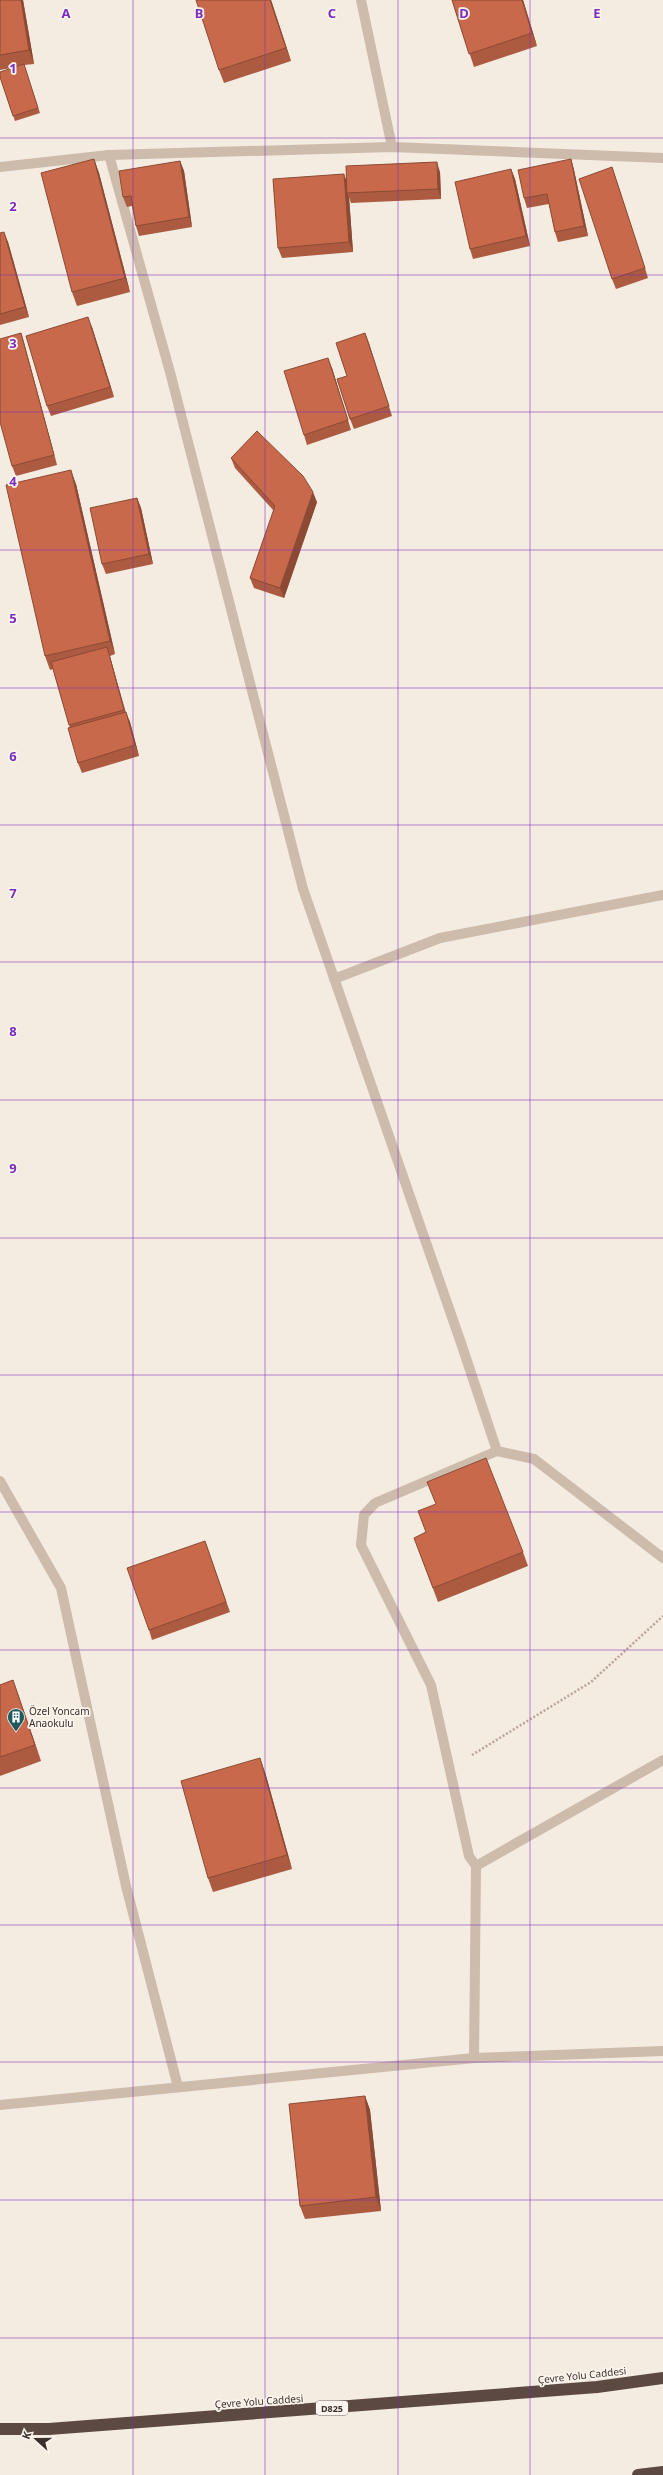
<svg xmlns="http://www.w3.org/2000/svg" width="663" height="2475" viewBox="0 0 663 2475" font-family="'Noto Sans',sans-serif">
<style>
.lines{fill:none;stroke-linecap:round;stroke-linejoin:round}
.path{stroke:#b9a596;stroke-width:2.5;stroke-dasharray:2 2;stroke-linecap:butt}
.minor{stroke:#cdbbac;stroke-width:10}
.highway{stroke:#5c4a42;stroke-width:12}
.wall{fill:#ac5a40}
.shaded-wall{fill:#8c4a34}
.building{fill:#c8694b;stroke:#8c4a34}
.grid{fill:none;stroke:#7b2cbf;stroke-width:1;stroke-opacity:0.55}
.labels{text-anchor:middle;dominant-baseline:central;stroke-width:3.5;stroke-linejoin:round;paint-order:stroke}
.shield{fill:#fbf5ee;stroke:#756b66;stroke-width:1}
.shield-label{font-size:9px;font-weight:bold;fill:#3b302b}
.poi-label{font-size:10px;fill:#3b302b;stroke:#fbf5ee;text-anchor:start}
.street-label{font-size:10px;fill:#3b302b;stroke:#fbf5ee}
.grid-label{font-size:13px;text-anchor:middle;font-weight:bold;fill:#7b2cbf;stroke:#fbf5ee;stroke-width:3.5;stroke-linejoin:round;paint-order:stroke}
</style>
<rect width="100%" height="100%" fill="#f4ebe1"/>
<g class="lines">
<path class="path" d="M472,1755L591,1682L663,1616"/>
<g class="minor">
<path d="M361,0L392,147"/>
<path d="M109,155L170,372L303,889L461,1343L497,1451L534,1459L663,1558"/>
<path d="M0,167L109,155L392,147L663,158"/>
<path d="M334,979L440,938L663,895"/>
<path d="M0,1481L61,1588L126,1886L178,2087"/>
<path d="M476,1866L663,1760"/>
<path d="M474,2058L476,1866L469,1856L431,1685L361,1545L364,1515L375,1503L497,1451"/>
<path d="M0,2105L474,2058L663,2051"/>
</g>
<g class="highway">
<path d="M0,2429H49L597,2387L663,2378"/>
<path d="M638,2475L663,2472"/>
</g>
</g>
<g class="wall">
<path d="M0,0H23L34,64L24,65L40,113L15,121L0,77L17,67L0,70Z"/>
<path d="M271,0L291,61L224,83L219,70Z"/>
<path d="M452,0H523L537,46L474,67Z"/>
<path d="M94,159L99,173L130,292L77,306L72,292Z"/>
<path d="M571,159L574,170L588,236L558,242L555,232L549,204L527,208L524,198Z"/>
<path d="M180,161L184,171L192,227L139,236L136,226L132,206L127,207L123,197Z"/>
<path d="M612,167L648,278L616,289L612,279Z"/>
<path d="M511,169L515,179L530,246L473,259L470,249Z"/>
<path d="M440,172L441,199L351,203L349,197L353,252L282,258L278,248L347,182Z"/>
<path d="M0,233L8,242L29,317L0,325Z"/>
<path d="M92,327L114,397L51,416L47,406Z"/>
<path d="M21,333L24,343L57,465L16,476L12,466Z"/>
<path d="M365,333L392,416L354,429L350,419L347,376Z"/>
<path d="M332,368L351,430L307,445L304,435Z"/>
<path d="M231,458L317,502L284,598L254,588L250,578L274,511L235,468Z"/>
<path d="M76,484L115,654L110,656L125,712L130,722L139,756L82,773L78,763L70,728L53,669L50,670L45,656Z"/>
<path d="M137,498L141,508L153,564L106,574L102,564Z"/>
<path d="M205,1541L230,1612L152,1640L149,1630Z"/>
<path d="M419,1551L523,1552L528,1566L438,1602Z"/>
<path d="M13,1680L41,1761L0,1776V1685Z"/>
<path d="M265,1772L292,1869L213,1892L208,1878Z"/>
<path d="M365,2096L370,2110L381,2211L305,2219L300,2206Z"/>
</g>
<g class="shaded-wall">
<path d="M21,0H23L34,64L29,50Z"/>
<path d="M270,0H271L291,61L286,48Z"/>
<path d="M522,0H523L537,46L532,33Z"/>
<path d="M94,159L99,173L130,292L125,278Z"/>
<path d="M571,159L574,170L588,236L584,226Z"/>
<path d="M180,161L184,171L192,227L189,217Z"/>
<path d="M437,162L440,172L441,199L438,189Z"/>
<path d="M612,167L615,177L648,278L645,268Z"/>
<path d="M511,169L515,179L530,246L526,236Z"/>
<path d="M344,174L348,184L347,193L349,197L353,252L349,242Z"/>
<path d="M4,232L8,242L29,317L25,307Z"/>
<path d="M88,317L92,327L114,397L110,387Z"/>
<path d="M21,333L24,343L57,465L54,455Z"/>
<path d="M365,333L369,343L392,416L389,406Z"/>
<path d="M328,358L332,368L351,430L348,420Z"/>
<path d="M71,470L76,484L115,654L110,641Z"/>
<path d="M313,492L317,502L284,598L280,588Z"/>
<path d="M137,498L141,508L153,564L149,554Z"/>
<path d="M107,647L110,657L128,720L124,710Z"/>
<path d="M126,712L130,722L139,756L135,745Z"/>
<path d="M13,1680L19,1697L41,1761L35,1745Z"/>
<path d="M260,1758L265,1772L292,1869L287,1855Z"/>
<path d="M365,2096L370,2110L381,2211L376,2197Z"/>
</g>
<g class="building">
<path d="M0,0H21L29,50L0,55Z"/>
<path d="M196,0H270L286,48L219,70Z"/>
<path d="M452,0H522L532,33L469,54Z"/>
<path d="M24,64L38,108L13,116L0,77V72Z"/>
<path d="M94,159L125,278L72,292L41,173Z"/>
<path d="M571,159L584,226L555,232L547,194L524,198L518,170Z"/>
<path d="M180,161L189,217L136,226L131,196L123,197L119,171Z"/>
<path d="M437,162L438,189L347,193L346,166Z"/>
<path d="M612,167L645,268L612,279L579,179Z"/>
<path d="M511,169L526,236L470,249L455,182Z"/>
<path d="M344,174L349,242L278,248L273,179Z"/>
<path d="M4,232L25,307L0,314V233Z"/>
<path d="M88,317L110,387L47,406L26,336Z"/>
<path d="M21,333L54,455L12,466L0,422V339Z"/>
<path d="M365,333L389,406L350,419L337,379L347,376L336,343Z"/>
<path d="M328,358L348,420L304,435L284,371Z"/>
<path d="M257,431L303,476L313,492L280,588L250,578L275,506L231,458Z"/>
<path d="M71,470L110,641L45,656L6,485Z"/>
<path d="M137,498L149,554L102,564L90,508Z"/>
<path d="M107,647L124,710L69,725L51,662Z"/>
<path d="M126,712L135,745L78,763L68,728Z"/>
<path d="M486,1458L523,1552L433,1588L414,1538L426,1532L418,1511L436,1504L427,1482Z"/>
<path d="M205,1541L226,1602L149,1630L127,1568Z"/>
<path d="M13,1680L35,1745L0,1757V1685Z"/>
<path d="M260,1758L287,1855L208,1878L181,1781Z"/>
<path d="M365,2096L376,2197L300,2206L289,2104Z"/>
</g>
<path class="grid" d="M133,0V2475M265,0V2475M398,0V2475M530,0V2475M0,138H663M0,275H663M0,412H663M0,550H663M0,688H663M0,825H663M0,962H663M0,1100H663M0,1238H663M0,1375H663M0,1512H663M0,1650H663M0,1788H663M0,1925H663M0,2062H663M0,2200H663M0,2338H663"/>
<defs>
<g id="building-pin" transform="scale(0.9)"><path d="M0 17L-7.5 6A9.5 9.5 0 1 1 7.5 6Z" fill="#1f5a5e" stroke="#fbf5ee"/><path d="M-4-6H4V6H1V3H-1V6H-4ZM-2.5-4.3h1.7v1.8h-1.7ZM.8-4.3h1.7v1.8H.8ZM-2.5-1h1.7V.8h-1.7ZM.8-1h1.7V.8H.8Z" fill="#fff"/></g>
</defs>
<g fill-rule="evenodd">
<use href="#building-pin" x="16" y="1717"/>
</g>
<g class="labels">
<rect class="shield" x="316" y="2401" width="32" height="14" rx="3"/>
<g class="shield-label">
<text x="332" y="2408">D825</text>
</g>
<g class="poi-label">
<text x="29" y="1711">Özel Yoncam<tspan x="29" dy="12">Anaokulu</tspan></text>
</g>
<g class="street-label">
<text transform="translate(582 2375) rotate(-6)">Çevre Yolu Caddesi</text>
<text transform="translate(259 2401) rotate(-4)">Çevre Yolu Caddesi</text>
</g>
</g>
<g class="grid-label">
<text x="66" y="18">A</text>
<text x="199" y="18">B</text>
<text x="332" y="18">C</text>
<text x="464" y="18">D</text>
<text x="597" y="18">E</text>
<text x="13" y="73">1</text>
<text x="13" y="211">2</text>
<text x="13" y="348">3</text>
<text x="13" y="486">4</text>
<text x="13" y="623">5</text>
<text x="13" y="761">6</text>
<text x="13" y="898">7</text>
<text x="13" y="1036">8</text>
<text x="13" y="1173">9</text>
</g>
<g transform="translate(36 2439) rotate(291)" stroke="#fbf5ee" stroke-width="3" paint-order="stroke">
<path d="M0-3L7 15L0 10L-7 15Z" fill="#3b302b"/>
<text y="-6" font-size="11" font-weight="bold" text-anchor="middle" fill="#3b302b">K</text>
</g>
</svg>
